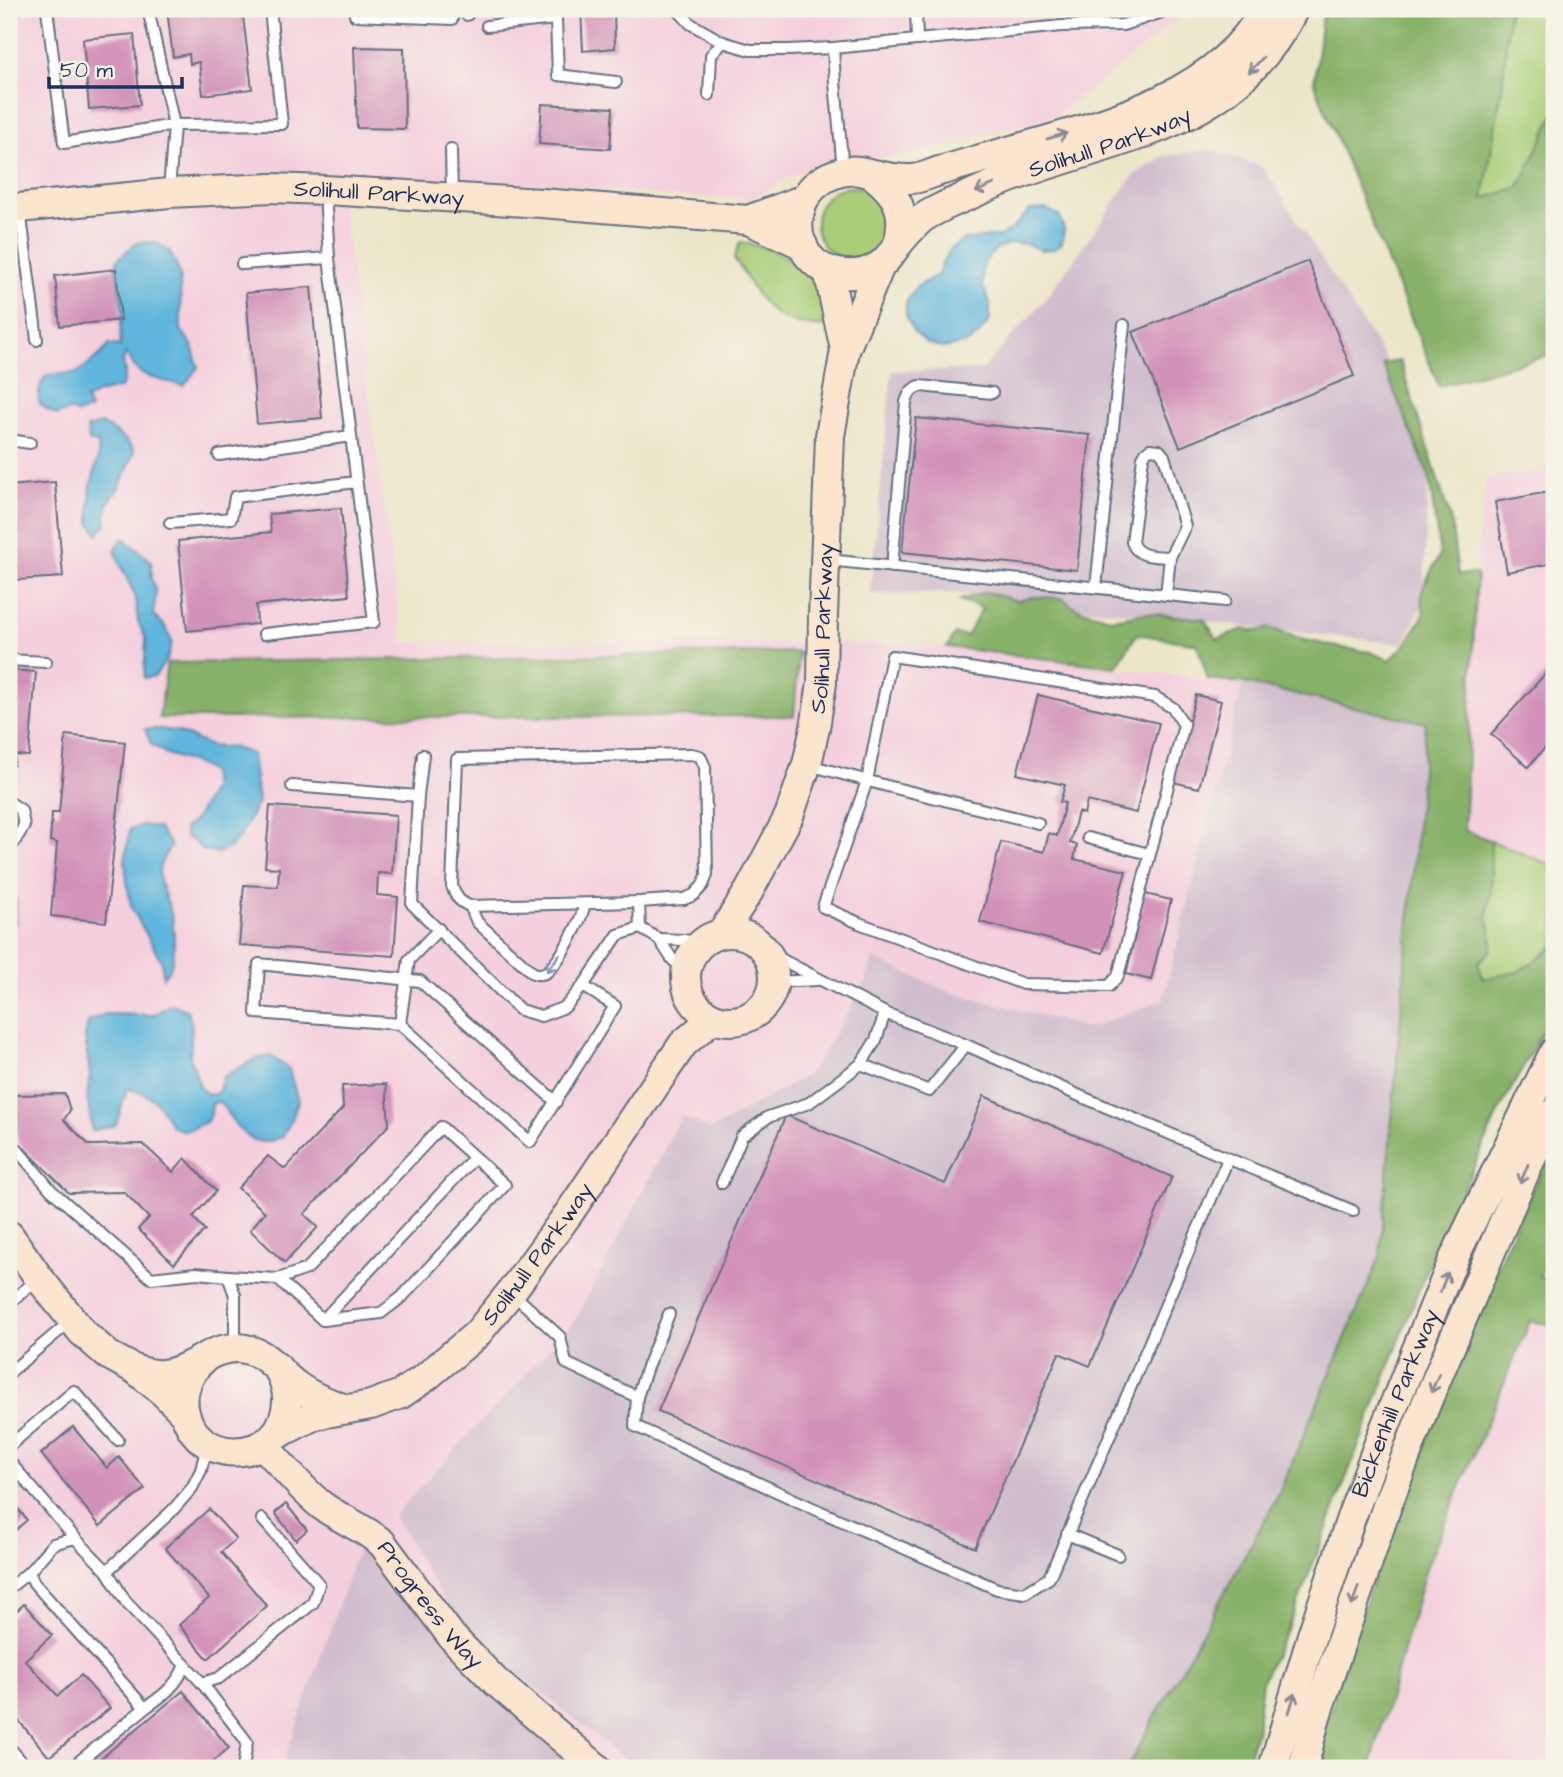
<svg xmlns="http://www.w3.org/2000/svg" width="1563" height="1777" viewBox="0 0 1563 1777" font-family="'Architects Daughter',sans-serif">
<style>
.built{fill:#f4cfdd}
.industrial{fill:#d0bdcd}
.green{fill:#aace78;stroke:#627e6b;stroke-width:2}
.forest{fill:#87b168;stroke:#517063;stroke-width:2}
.water{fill:#5fb5dc;stroke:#3d729d;stroke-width:2}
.building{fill:#d291b8}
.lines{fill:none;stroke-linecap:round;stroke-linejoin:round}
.lane-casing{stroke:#646f83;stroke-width:14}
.secondary-casing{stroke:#646f83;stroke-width:32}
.lane{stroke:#fff;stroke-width:10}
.secondary{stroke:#fbe5cf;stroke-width:28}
.oneway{stroke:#8b8a96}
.oneway2{stroke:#8d97ae}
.labels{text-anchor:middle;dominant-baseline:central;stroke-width:6;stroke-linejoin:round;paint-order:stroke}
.street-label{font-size:23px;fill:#1b2f5e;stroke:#f7f3e8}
</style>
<rect width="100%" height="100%" fill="#f7f3e8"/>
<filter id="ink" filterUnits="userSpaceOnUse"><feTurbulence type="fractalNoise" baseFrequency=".0143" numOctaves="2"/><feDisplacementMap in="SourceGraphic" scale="14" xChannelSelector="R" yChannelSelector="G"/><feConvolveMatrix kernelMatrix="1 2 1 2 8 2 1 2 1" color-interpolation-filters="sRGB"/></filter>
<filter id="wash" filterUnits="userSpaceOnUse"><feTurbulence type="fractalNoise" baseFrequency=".00686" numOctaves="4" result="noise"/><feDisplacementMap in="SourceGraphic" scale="28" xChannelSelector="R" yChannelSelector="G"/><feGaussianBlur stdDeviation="1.57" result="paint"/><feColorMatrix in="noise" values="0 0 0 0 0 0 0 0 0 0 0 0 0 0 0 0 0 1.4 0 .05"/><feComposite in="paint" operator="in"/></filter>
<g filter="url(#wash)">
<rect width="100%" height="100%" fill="#ece6c9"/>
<g class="built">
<path d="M9,9H1191L1057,115L908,155L818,162L752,199L683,197L551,185L336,176L345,224L403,642L911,643L1243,683L1426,723L1127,1768H9Z"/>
<path d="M1554,469V866L1464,830L1479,530L1486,479Z"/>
<path d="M1554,1188V1768H1328Z"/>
</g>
<g class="industrial">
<path d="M1209,150L1262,166L1392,369L1428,479L1423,603L1403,644L950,593L870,594L892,371L982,370L1048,296L1133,176L1163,156Z"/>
<path d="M1243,683L1426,723L1380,1257L1277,1498L1127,1768H635L459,1626L394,1516L575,1321L682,1116L711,1130L810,1073L865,985L873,958L949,992L1088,1028L1163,1000Z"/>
<path d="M361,1541L377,1558L475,1679L544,1741L581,1768H282Z"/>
</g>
<g class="green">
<path d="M1509,9H1554V115L1519,187L1483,199L1503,81Z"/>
<circle cx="852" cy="223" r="36"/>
<path d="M740,242C768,247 813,264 823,294C827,303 826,317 828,327C791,324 773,321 752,287C746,278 742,268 734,259Z"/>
<path d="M1491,841L1554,866V943L1549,951L1517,972L1483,980L1478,963L1491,950L1492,937L1487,917L1491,890Z"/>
<path d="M1554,1073V1089L1474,1258L1399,1435L1368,1515L1290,1768H1283L1335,1596L1425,1353Z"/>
</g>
<g class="forest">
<path d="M1325,9H1509L1503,81L1483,199L1519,187L1554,115V358L1546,356L1439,386L1314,83L1321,23Z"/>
<path d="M1400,361L1451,521L1458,574H1477L1464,830L1491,841V890L1487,917L1492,937L1491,950L1478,963L1483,979L1517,972L1549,951L1554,943V1011L1498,1113L1423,1279L1290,1623L1262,1681L1256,1733L1245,1768H1127L1277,1498L1380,1257L1426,723L1244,683L1208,679L1197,644L1137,634L1116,667L947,647L955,634L967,636L982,608L960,600L987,592L1018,601L1033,597L1062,598L1076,608L1113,619L1146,613L1204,619L1217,639L1244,629L1257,631L1270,628L1301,639L1337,647L1370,652L1390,660L1404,646L1424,615L1421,595L1427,579L1440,555L1429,476L1383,364Z"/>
<path d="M799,652L794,716L159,718L167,663Z"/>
<path d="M1554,1144V1246L1539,1277L1554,1280V1325L1530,1321L1426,1568L1370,1768H1315L1337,1686L1373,1580L1449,1376L1508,1242Z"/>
</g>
<g class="water">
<path d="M1046,209L1059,215L1064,229L1062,243L1054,249L1041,250L1027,244L1013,243L997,248L986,260L982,270L983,288L990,302V320L979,334L968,343L943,348L927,343L913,331L906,315V303L916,287L938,275L943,261L951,249L963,240L1000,236L1012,229L1030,210Z"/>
<path d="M156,242L169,251L177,266L180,277L181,330L192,345L198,367L184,386C171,381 143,379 135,368C131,363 130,358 126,353L123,362L125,373L122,387L98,393L86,400L90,409L77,414L70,410L57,415L49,411L39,403C38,392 39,384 47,375L77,373L101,354L109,344L120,346L121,320L123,313L116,269L117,260L136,243Z"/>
<path d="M101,424C115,431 126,438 135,452L118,489L108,503L105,525L98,534L90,523V506L91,485L98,459L99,444L89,441L87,428Z"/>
<path d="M123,538L151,561L152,579L156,593L153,615L165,626L172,642L168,657L155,676L144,678L146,639L138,621L135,595L121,566L115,550Z"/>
<path d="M145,729H161L179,732L210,746L235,748L252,754L258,802L240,836L230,847L218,853L202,850L194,841L186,837L184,829L194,821L213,788L211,772L197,764L167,754L151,744Z"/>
<path d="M144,825L158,828L171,846C151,872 160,881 169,907C175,922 176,954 170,968C168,971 165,974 163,977L162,962L131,907L127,882L125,860L130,829Z"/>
<path d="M171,1004L187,1010L192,1026L190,1057L201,1089L208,1094L213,1095L219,1091L223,1077L255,1059L271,1056L289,1069L298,1101L292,1119L282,1137C277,1138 270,1142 265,1142C242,1142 231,1117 219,1101L212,1104L211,1115L206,1122L186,1131L172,1127C159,1102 155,1096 127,1088L116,1125L92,1131L87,1096L90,1077L85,1035L89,1021L105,1014L153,1015Z"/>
</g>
<g id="blocks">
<g class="building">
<path d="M180,9H242L252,89L203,95L199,62L190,64L189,54L173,57L167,10Z"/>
<path d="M581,9H614L615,48L583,51Z"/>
<path d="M134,34L140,105L89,109L83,39Z"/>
<path d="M354,47L404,48L405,129L357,128Z"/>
<path d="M542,104L613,108L610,149L539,144Z"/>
<path d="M1308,261L1354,376L1180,447L1133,332Z"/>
<path d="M116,269L121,320L60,326L55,276Z"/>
<path d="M311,287L322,418L257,424L246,293Z"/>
<path d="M916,418L1090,435L1077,570L902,552Z"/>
<path d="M55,482L63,577L17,580L14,538H9V486Z"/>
<path d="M1554,491V563L1507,572L1495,502Z"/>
<path d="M341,508L349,596L256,605L257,624L187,631L178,541L271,532L269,514Z"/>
<path d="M9,670L36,672L29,756L15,755L14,765L9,764Z"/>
<path d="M1546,673L1554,681V738L1528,767L1491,734Z"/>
<path d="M1038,695L1159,723L1136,813L1087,801L1084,814L1078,812L1070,843L1077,845L1074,859L1126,871L1103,953L980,922L1001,842L1044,852L1049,833L1057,836L1065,803L1060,802L1065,785L1017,774Z"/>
<path d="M1196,695L1221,701L1199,788L1173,782Z"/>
<path d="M66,735L125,742L106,922L51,916L57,843L50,841L52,813H59Z"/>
<path d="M270,806L396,815L392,874L378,873L377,895L398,897L394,956L239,945L244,885L278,887L279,868L265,867Z"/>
<path d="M1145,894L1171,900L1151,980L1126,974Z"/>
<path d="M9,897L18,898L17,925L9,924Z"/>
<path d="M386,1084L389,1125L304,1214L318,1227L285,1263L250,1230L265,1212L238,1188L268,1156L285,1169L343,1108L342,1086Z"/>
<path d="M65,1094L70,1110L64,1120L89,1145L143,1144L173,1172L185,1158L216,1191L193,1217L205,1230L174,1264L138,1229L149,1218L124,1192L69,1193L18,1142L13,1095Z"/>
<path d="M984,1096L1172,1177L1090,1366L1059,1353L975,1548L658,1411L786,1115L945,1184Z"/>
<path d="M73,1427L107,1468L119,1457L145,1489L100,1526L41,1454Z"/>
<path d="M9,1498L27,1520L9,1536Z"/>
<path d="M286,1504L307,1530L296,1540L275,1513Z"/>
<path d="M209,1509L236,1539L221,1552L267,1606L208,1659L179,1625L209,1598L165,1548Z"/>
<path d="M24,1604L52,1635L25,1660L58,1696L81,1675L110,1708L49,1757L9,1709V1618Z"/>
<path d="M183,1691L229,1748L206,1768H89Z"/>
</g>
</g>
</g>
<g filter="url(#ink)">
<use href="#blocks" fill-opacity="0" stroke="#646f83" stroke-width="2"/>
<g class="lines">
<g class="lane-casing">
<g id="lane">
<path d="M47,9L64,143L174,125L282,124L270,9"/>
<path d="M148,9L174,125L169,191"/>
<path d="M354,9L355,15L452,19"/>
<path d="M677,9L691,24L723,42L750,50H788L833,48L1062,26L1123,25L1171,9"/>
<path d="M916,9L917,40"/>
<path d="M467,15V9"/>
<path d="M556,19L558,75L616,82"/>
<path d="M487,26L556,19L555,9"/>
<path d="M833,48L835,82L843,170"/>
<path d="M709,95L711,55L723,42"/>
<path d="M9,120L11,132L9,134"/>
<path d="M451,149L452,198"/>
<path d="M20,210L37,340"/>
<path d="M242,264L329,258"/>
<path d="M9,440L30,443"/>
<path d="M219,455L351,436"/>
<path d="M170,523L231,518L235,497L356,482"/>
<path d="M828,560L1225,601"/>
<path d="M892,567L906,402C909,393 911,389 920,386L992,393"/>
<path d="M1096,587L1124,325"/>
<path d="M1166,595L1170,557C1156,556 1137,558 1132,542L1143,457L1146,452L1150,449L1159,450L1164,456L1185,526L1170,557"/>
<path d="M264,634L374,622L329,258L325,193"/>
<path d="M892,656L1155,697L1173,708L1184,725L1118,976L1109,986L1023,984L859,923L823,907L867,781Z"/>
<path d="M9,660L46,662"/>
<path d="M691,754L700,756L705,767L707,875L703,885L694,895L684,899L639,902L470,906C459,902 456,897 452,886L457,759Z"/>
<path d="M423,755L418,796L412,904L520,1010L541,1016L565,1007L583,986L618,935L640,928L659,939L672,959L686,972"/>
<path d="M809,765L887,786L1038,823"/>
<path d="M292,786L418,796"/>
<path d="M9,802L21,810L24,826L13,844L9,847"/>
<path d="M1088,838L1149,854"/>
<path d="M639,902L640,928"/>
<path d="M470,906L477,922L533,973C539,975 544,975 549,970C559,961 584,918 584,904"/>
<path d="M659,939L684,940L701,943"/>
<path d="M769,953L885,1013L966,1045L1080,1096L1353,1211"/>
<path d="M774,982L817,980"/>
<path d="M400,1024L409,960L439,929"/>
<path d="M861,1064L929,1091L966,1045"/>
<path d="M556,1102L420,981L259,964L256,1013L400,1024L530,1142L615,1006L583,986"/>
<path d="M9,1140L51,1190L151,1278L196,1273L228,1276L235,1295V1348"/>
<path d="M722,1183L742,1136L768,1117L809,1103L861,1064L876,1040L885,1013"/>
<path d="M228,1276L278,1279L307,1269L441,1127L505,1185L402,1297L381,1313L323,1320L278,1279"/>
<path d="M511,1292L560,1337L566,1363L637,1397L635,1426L817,1510L997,1589L1025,1593L1049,1578L1228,1159"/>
<path d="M9,1303L39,1278"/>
<path d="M323,1320L474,1158"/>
<path d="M9,1373L72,1320"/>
<path d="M637,1397L647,1367L669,1314"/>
<path d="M9,1446L74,1391L118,1440"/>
<path d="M207,1446L201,1470L192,1488L172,1511L107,1571L126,1602L202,1683L219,1678L313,1603L319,1584L262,1519"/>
<path d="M9,1461L75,1538"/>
<path d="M1067,1534L1118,1555"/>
<path d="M107,1571L75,1538L53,1544L29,1572L34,1583L145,1708C163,1696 177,1685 185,1665"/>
<path d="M9,1588L29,1572"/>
<path d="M202,1683L247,1742L243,1768"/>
<path d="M9,1747L27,1768"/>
<path d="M71,1768L145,1708"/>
</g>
</g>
<g class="secondary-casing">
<g id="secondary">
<path id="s1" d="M1264,9C1217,101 1086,128 995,155C976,160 958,166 939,171C930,174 920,179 911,179C893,180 876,174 859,171C846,169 831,174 821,181C798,196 791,231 807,254C824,277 858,280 880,265C889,259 893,250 899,243C905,235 912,228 919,221C931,210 966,197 981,190C1098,137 1229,139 1294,9"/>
<path d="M873,175C898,195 907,212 898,244"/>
<path id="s2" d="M9,209L169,193L272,188L325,190L542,203L748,220L803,245"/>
<path d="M748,220L804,199"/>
<path d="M828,270L845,350"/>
<circle cx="730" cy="977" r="44"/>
<path id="s3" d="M722,933L749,891L789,816L807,764L815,728L822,683L823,616L830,436L845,350L880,266"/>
<path d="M9,1235L39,1278L82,1332L108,1355L136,1370L165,1394L185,1414"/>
<path d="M206,1357C157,1397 195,1468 255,1448C269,1443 279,1432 284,1418C290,1400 287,1383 277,1367"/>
<path d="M136,1370C144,1372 154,1375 163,1374C190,1372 211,1346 239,1348C268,1351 276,1371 297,1386C312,1397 329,1403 346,1409"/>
<path id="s4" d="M274,1436L315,1415L371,1405L401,1394L426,1377L477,1334L511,1292L569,1213L683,1044L713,1018"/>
<path id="s5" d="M263,1445C282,1465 300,1488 321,1505C340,1519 363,1527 382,1543L452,1637L496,1682L597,1768"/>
<path id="s6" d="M1273,1768L1312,1635L1351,1518L1383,1432L1454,1258L1554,1052"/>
<path d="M1303,1768L1316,1716L1388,1503L1426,1404L1528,1165L1554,1113"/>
</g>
</g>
<use href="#lane" class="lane"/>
<use href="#secondary" class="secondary"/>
</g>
<defs><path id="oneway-shaft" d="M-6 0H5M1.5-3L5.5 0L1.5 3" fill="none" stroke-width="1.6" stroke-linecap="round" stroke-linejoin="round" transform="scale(1.75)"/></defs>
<g class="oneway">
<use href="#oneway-shaft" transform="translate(1256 65) rotate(133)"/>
<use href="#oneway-shaft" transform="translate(1057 136) rotate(-17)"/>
<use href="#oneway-shaft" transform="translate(985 188) rotate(156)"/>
<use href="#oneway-shaft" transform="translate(1524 1174) rotate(113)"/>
<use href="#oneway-shaft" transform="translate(1444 1282) rotate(-68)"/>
<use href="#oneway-shaft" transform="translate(1435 1383) rotate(113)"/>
<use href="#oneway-shaft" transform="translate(1355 1596) rotate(109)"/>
<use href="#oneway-shaft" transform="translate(1292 1703) rotate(-73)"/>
</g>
<use class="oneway2" href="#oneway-shaft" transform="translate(553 963) rotate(128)"/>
</g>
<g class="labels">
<g class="street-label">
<text stroke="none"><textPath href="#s1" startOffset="924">Solihull Parkway</textPath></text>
<text stroke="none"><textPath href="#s2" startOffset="371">Solihull Parkway</textPath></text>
<text stroke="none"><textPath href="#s3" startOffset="327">Solihull Parkway</textPath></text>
<text stroke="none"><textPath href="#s4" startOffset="332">Solihull Parkway</textPath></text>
<text stroke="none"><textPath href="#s6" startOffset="385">Bickenhill Parkway</textPath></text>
<text stroke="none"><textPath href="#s5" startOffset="234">Progress Way</textPath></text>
</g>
</g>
<rect width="1563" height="1777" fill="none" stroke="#f7f3e8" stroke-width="35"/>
<path d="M49 77v10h133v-10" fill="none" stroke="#1b2f5e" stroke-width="3.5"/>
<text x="60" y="77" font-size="21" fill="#1b2f5e" stroke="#f7f3e8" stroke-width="5" paint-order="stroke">50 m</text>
</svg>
